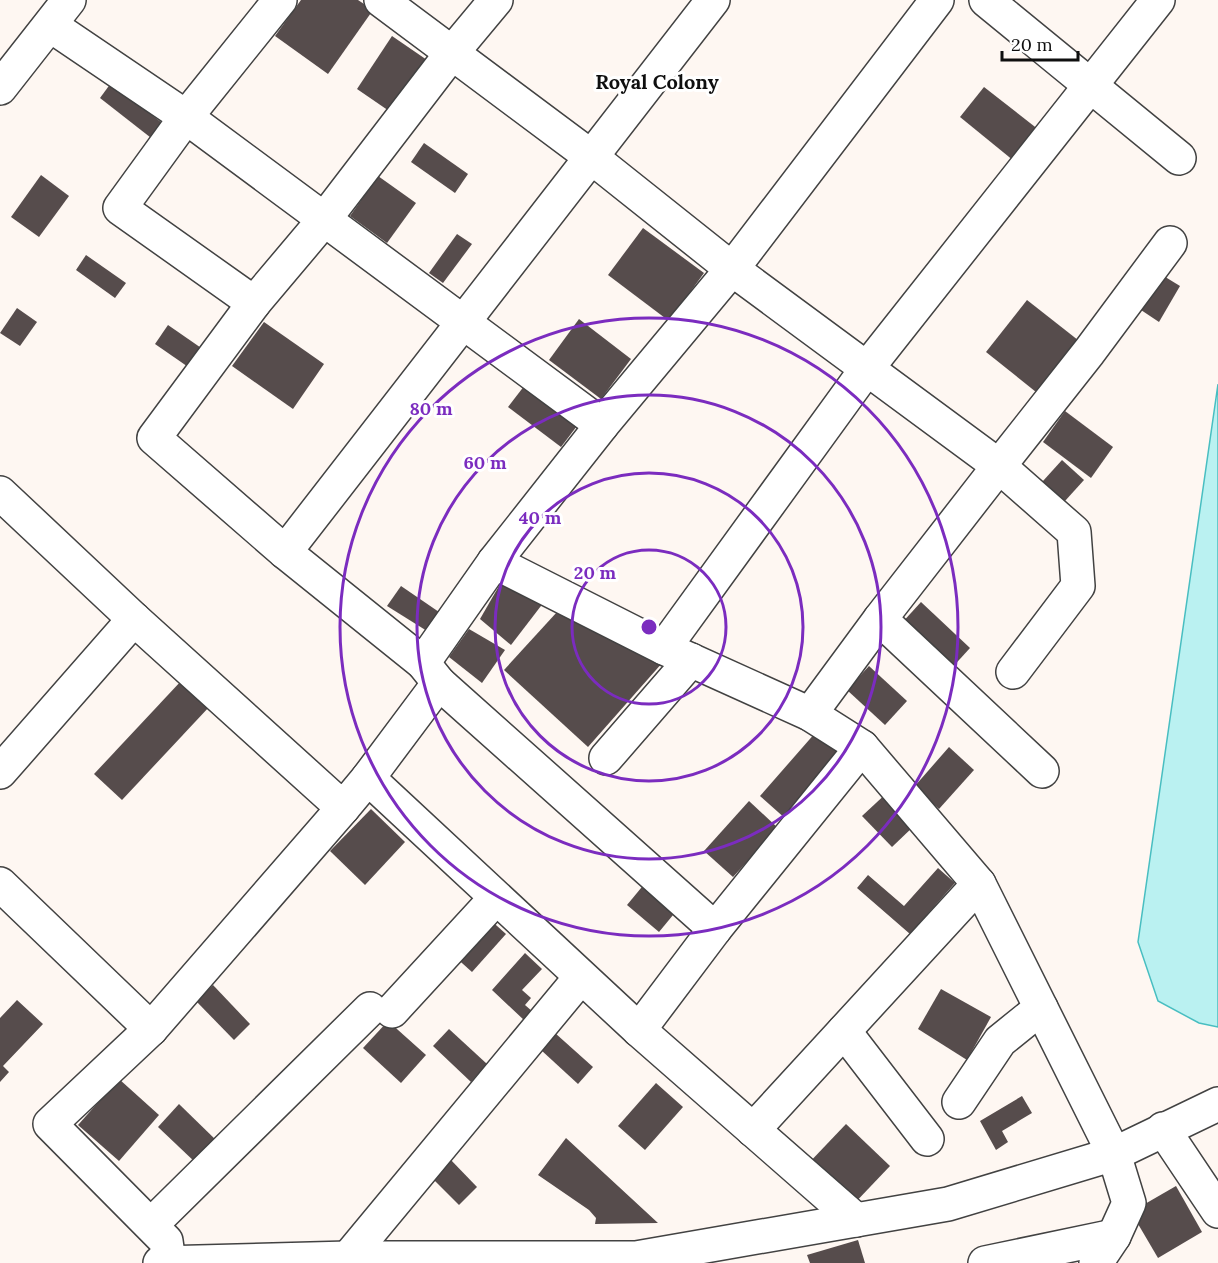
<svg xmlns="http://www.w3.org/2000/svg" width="1218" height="1263" viewBox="0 0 1218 1263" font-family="Lora,serif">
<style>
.water{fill:#baf1f1;stroke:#48bec1;stroke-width:1.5}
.building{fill:#564c4c}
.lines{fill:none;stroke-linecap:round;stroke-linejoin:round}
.minor-casing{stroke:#424242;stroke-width:36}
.minor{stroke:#fff;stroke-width:33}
.ring{fill:none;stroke:#7b2cbf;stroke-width:3}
.labels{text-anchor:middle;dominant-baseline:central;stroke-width:6;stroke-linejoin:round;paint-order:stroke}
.neighbourhood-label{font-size:20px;font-weight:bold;fill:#0f0f0f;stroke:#fff}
.centre{fill:#7b2cbf;stroke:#fff;stroke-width:3}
.ring-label{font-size:18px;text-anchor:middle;font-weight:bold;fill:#7b2cbf;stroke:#fff;stroke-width:6;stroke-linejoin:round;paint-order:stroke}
</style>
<rect width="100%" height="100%" fill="#fef7f2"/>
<path class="water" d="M1218,384V1027L1199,1023L1158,1001L1138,942Z"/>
<g class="building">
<path d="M301,0H358L373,10L328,74L275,36Z"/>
<path d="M392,36L427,60L392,113L357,89Z"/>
<path d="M111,83L166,126L155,141L100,98Z"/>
<path d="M984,87L1039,130L1014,161L960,117Z"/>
<path d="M424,143L468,174L455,193L411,162Z"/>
<path d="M41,175L69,196L39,237L11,217Z"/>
<path d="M378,176L416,203L387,243L350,216Z"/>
<path d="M643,228L704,273L669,321L608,275Z"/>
<path d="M457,234L472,244L443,283L429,273Z"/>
<path d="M86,255L126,283L115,298L76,270Z"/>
<path d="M1162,275L1180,286L1159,322L1141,310Z"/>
<path d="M1027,300L1083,344L1041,396L986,352Z"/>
<path d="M17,308L37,322L20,346L0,333Z"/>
<path d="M579,319L631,359L601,399L549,360Z"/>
<path d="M264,322L324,364L293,409L232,366Z"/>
<path d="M168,325L207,352L194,371L155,344Z"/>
<path d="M528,381L580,422L561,447L508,407Z"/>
<path d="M1065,411L1113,447L1091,478L1043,442Z"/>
<path d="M1062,460L1084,480L1055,512L1033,492Z"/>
<path d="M503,579L544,602L511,645L480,619Z"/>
<path d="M401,586L439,612L427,631L387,606Z"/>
<path d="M921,602L970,648L949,671L900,625Z"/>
<path d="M557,612L663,662L588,747L504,670Z"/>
<path d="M469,629L505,650L482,683L449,657Z"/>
<path d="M869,666L907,701L885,725L847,690Z"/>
<path d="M182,680L210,706L122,800L94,774Z"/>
<path d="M816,732L843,757L787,820L760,796Z"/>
<path d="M949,747L974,770L939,809L914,787Z"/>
<path d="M890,790L915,825L892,847L862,816Z"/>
<path d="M749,801L778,828L733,877L704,851Z"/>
<path d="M371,809L405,842L365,885L330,851Z"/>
<path d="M938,868L955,883L910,934L857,888L868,875L904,906Z"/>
<path d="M646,882L678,909L659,932L627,905Z"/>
<path d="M487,917L506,934L472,972L453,955Z"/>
<path d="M525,953L542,969L522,990L531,998L525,1005L533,1012L525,1021L492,990Z"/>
<path d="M213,985L250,1024L234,1040L196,1001Z"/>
<path d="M941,989L991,1017L967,1060L918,1029Z"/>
<path d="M17,1000L43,1024L3,1066L9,1072L0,1082V1018Z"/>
<path d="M388,1021L426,1055L401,1083L363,1048Z"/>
<path d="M449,1029L487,1064L471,1082L433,1046Z"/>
<path d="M555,1033L593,1067L578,1084L541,1050Z"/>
<path d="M119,1079L159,1115L119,1161L78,1125Z"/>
<path d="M656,1083L683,1107L645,1150L618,1126Z"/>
<path d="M1022,1096L1032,1113L1002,1131L1008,1142L996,1150L980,1121Z"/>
<path d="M179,1104L218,1142L197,1164L158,1127Z"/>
<path d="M846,1124L890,1166L850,1208L806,1166Z"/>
<path d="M566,1138L658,1223L595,1224L596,1218L589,1210L538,1175Z"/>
<path d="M449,1158L477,1187L459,1205L430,1176Z"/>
<path d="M1176,1186L1202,1232L1158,1258L1131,1212Z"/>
<path d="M858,1240L865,1263H810L807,1255Z"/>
</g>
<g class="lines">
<g class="minor-casing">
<g id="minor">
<path d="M381,0L590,156L732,269L999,466L880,619L810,714"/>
<path d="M496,0L451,54L323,221L254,303L154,438L285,552L423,663L439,683L715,929"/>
<path d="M986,0L1179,158"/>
<path d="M50,25L186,117L602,425"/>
<path d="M0,88L69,0"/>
<path d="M254,303L120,208L186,117L280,0"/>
<path d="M0,493L134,619L0,772"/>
<path d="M285,552L713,0"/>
<path d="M494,562L664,648L810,714L862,747L979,884L1114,1154L1129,1203L1114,1236L1096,1263"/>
<path d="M134,619L343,808L368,778L639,1030L856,1220"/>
<path d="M880,619L1042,771"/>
<path d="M664,648L868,367L1158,0"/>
<path d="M423,663L494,562L602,425L732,269L937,0"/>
<path d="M1013,672L1078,586L1074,532L999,466L1089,352L1170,243"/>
<path d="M606,758L691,660"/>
<path d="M368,778L439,683"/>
<path d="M0,884L151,1029"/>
<path d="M392,1011L496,898"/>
<path d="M639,1030L715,929L862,747"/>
<path d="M844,1031L927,1139"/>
<path d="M959,1102L1000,1041L1041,1008"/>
<path d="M1163,1129L1218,1211"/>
<path d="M753,1130L979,884"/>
<path d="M152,1224L370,1009"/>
<path d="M348,1258L581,977"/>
<path d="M169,1262L166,1241L50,1124L151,1029L343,808"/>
<path d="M160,1263L348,1258H636L948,1204L1114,1154L1218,1104"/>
<path d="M985,1263L1114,1236"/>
</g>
</g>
<use href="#minor" class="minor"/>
</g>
<g class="ring">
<circle cx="649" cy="627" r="77"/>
<circle cx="649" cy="627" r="154"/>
<circle cx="649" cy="627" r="232"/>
<circle cx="649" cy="627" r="309"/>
</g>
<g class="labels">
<g class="neighbourhood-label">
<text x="657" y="81">Royal Colony</text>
</g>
</g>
<circle cx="649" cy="627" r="9" class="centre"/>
<g class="ring-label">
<text x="431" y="415">80 m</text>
<text x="485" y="469">60 m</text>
<text x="540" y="524">40 m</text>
<text x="595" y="579">20 m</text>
</g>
<path d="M1002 51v9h76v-9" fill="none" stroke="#0f0f0f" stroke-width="3"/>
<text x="1011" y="51" font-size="18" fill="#0f0f0f" stroke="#ffffff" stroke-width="4.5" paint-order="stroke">20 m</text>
</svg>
